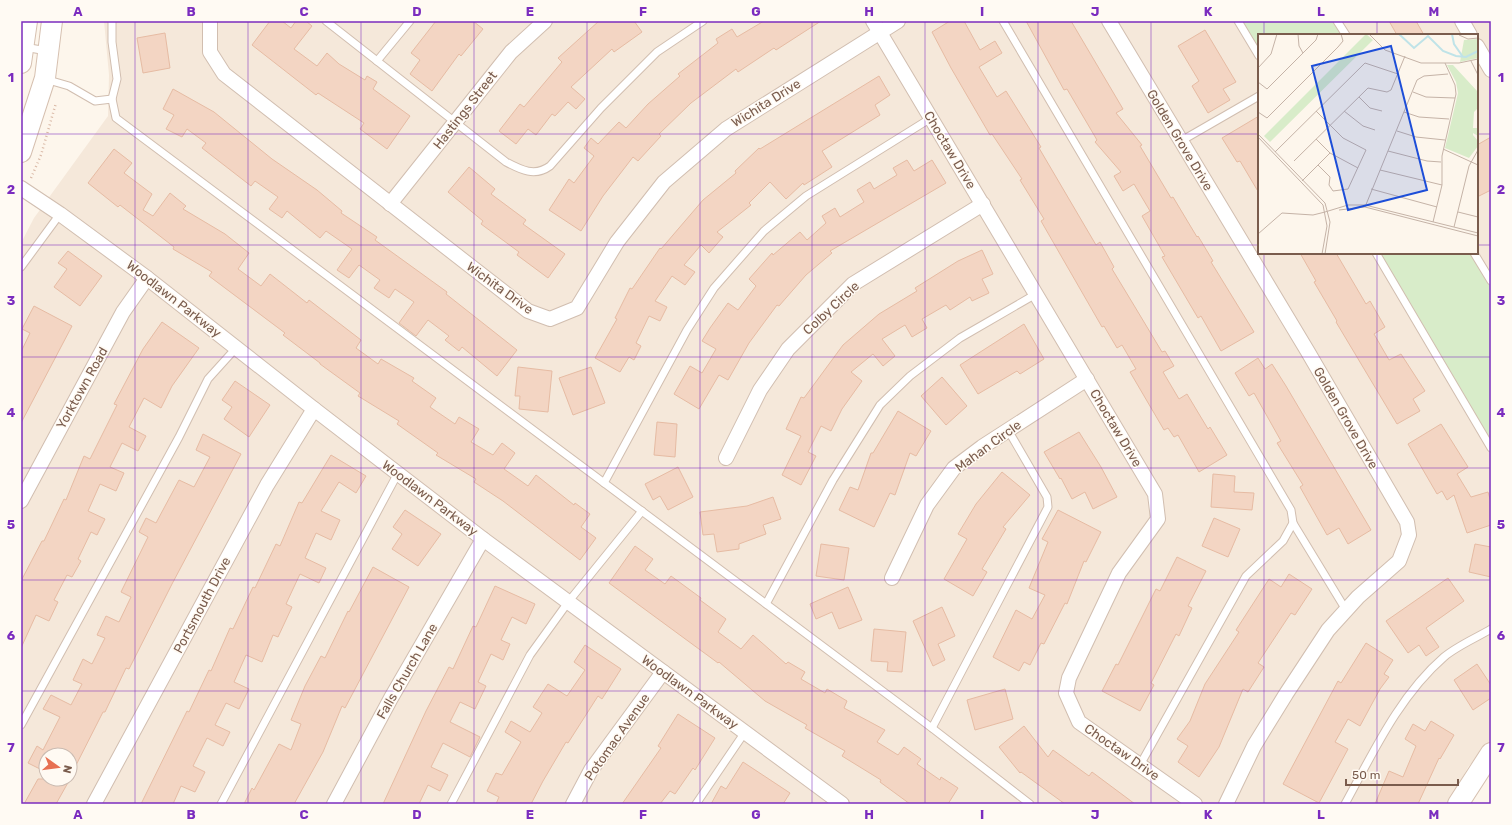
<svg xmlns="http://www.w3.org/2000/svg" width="1512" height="825" viewBox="0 0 1512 825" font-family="Rubik,sans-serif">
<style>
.residential{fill:#f5e8da;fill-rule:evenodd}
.green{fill:#d8ecc9}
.building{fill:#f3d5c3;stroke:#e6bba3}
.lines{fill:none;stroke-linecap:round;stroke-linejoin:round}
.lane-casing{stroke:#d1beb0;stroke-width:9}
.street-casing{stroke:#d1beb0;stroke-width:16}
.secondary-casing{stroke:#d6c0b0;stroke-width:22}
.path{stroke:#d9b8a5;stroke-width:2.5;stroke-dasharray:1 3;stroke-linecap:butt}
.lane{stroke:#fff;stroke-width:7}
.street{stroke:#fff;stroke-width:14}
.secondary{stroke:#fff;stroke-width:20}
.grid{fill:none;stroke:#7b2cbf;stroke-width:1;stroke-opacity:0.55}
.labels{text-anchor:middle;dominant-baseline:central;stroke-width:3;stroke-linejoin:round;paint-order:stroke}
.street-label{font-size:13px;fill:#7a5c4d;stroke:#fffaf3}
.inset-river{fill:none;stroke:#bfe3e8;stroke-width:2}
.inset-road{fill:none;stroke:#c5b3a7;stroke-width:1}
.view{fill:#1d4ed8;fill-opacity:0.15;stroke:#1d4ed8;stroke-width:2}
.inset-edge{fill:none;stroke:#7a5c4d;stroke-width:2}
.neatline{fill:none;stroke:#7b2cbf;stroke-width:1.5}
.grid-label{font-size:13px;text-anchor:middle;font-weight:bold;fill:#7b2cbf}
</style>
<rect width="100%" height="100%" fill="#fdf6ec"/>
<g class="residential">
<path d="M104,21H1238L1259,56V253H1376L1491,448V742L1468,767L1449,804H21V243L34,218L108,116L109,75ZM46,755H70V779H46Z"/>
<path d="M1337,21H1491V281L1477,253V35H1345Z"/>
</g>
<g class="green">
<path d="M1238,21H1337L1346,35H1259V56Z"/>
<path d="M1376,253H1474L1491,281V448Z"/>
</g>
<g class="building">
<path d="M270,21H282L291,28L296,21H306L312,26L294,49L317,66L327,53L339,64L365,80L367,76L377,82L373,89L410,116L387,149L360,129L364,123L318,93L316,95L252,45Z"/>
<path d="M436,21H473L483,29L461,56L459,54L432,91L410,74L420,60L411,53Z"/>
<path d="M599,21H634L642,32L614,52L612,49L571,87L585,99L576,109L568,102L555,116L552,114L536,135L528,129L516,144L499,131L520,104L524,107L562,62L558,58Z"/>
<path d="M764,21H821L776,50L774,48L738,72L736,69L691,103L659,134L661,136L638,161L633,157L603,196L581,231L549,210L569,179L574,183L594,156L584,148L591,138L598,144L619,122L626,128L648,104L680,76L678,74L718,43L716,39L732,29L737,37Z"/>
<path d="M950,21H964L980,50L995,41L1002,53L979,67L997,97L1006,91L1041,147L1039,148L1096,245L1100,242L1114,267L1112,269L1135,307L1162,352L1165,351L1174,366L1163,372L1179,399L1187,394L1208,429L1210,427L1227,455L1199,472L1178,435L1174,437L1168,428L1164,430L1130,372L1136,369L1122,345L1117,348L1104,326L1102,327L1041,221L1044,219L1020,180L1022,179L992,134L990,135L951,68L932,32Z"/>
<path d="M1026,21H1071L1123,109L1116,113L1142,145L1140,146L1171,198L1173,197L1197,237L1198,236L1213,261L1211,262L1254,332L1221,351L1201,316L1198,318L1162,257L1165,256L1142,216L1150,211L1134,184L1123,191L1114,176L1121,172L1095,142L1097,140L1067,89L1064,90Z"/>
<path d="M1389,21H1416L1424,35H1397Z"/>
<path d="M1205,30L1236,82L1223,89L1230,100L1208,113L1192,86L1199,81L1178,46Z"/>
<path d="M165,33L170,68L143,73L137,38Z"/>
<path d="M879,76L890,95L875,105L880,115L822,151L832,167L804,185L803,183L786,199L770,182L749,203L751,205L717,232L723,237L709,253L701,245L684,265L695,272L685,285L672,276L655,301L667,307L660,321L649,316L636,343L641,346L634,360L629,357L620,372L595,358L617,319L615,318L630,288L632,289L660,248L661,249L703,200L736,173L735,171L759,148L760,149Z"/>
<path d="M173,89L214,112L272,159L317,190L342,211L341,213L377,237L375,240L447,292L446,294L517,350L497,376L462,347L459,351L445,340L449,336L428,320L416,336L399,323L414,302L395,289L389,298L374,288L380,280L359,265L349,278L337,270L352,249L326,231L320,238L287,211L282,218L269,209L278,197L255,181L251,186L202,148L206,143L187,129L182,137L166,129L174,115L163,109Z"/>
<path d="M1259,116V193L1240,161L1237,162L1222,138Z"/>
<path d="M1491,137V190L1477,197V145Z"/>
<path d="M114,149L132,163L124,173L152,194L143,210L153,216L170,193L186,206L183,209L225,234L249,253L238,269L261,286L270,274L307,303L309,300L361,340L356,348L378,364L381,359L414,378L412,381L436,398L430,407L455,424L459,417L479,429L471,442L493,455L502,443L515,453L504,469L528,486L536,475L574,505L575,503L590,514L581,527L596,538L580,560L503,501L474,482L476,479L436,455L438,453L397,424L399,421L358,396L360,393L320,364V363L283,335L285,333L209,276L212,272L173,249L174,247L120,205L118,207L88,183Z"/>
<path d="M907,160L914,171L932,160L946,183L830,251L832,253L806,275L779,306L777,305L749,343L728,380L719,375L699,409L674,394L690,366L702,373L716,349L702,341L710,328L728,303L738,310L756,286L749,279L772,253L773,255L800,232L807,240L826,223L822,216L835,208L840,217L864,202L857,190L870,182L874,189L897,175L893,168Z"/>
<path d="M469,167L495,189L491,194L526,220L523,224L565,254L548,278L517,255L519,252L481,224L483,221L448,192Z"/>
<path d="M982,250L993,274L982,279L989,293L972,301L970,297L950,310L946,305L922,319L927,328L912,337L905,325L882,339L895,356L883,366L873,354L851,372L862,381L842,409L831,431L821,426L808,452L816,456L801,485L782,475L801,436L786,429L801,397L804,398L843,345L879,314L917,291L915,288L958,261Z"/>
<path d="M68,251L102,276L80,306L54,287L67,269L58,263Z"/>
<path d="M1300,253H1336L1366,304L1370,301L1385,327L1374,334L1389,360L1401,354L1425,391L1413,399L1420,411L1397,424L1336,322L1337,321L1314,282L1316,281Z"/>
<path d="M34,306L72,326L21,423V352L30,333L22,329Z"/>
<path d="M162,322L199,348L172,386L161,408L144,398L129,427L146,436L138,451L122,443L110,467L124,473L116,491L100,484L88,511L105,519L97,535L91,532L78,559L81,561L72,577L67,575L54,600L58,602L49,621L36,615L21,648V581L42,541H44L64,499L66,500L84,456L90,459L117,405L114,404L143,349Z"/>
<path d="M1024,324L1044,359L1020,374L1017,371L978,394L960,365Z"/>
<path d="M1258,358L1265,369L1272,364L1286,386L1371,530L1348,544L1339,528L1327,535L1300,487L1303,485L1277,443L1281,441L1254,393L1249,396L1235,373Z"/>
<path d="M518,367L552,371L548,412L519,409L520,396H515Z"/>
<path d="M591,367L605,403L573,415L559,378Z"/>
<path d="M942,377L967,406L946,425L921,396Z"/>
<path d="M235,381L270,405L249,437L224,419L232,407L222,400Z"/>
<path d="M898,411L931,431L916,456L910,453L895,495L890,493L874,527L839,510L850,487L858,490L871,453H873Z"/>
<path d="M657,422L677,424L675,457L654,455Z"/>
<path d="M1441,424L1468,467L1457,474L1471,497L1488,492L1491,502V525L1467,533L1454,495L1447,500L1442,491L1437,494L1408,444Z"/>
<path d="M1079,432L1101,467L1117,497L1093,509L1085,492L1072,499L1061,478L1060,479L1044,452Z"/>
<path d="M203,434L241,454L172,584L129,669L126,668L105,712H103L70,777V755H46V772L28,763L37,746L43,750L60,717L43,709L51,695L71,705L82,684L73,680L83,659L92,664L105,638L97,635L106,616L119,622L131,597L121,592L148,537L139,532L146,518L156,523L179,480L194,487L210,457L196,450Z"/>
<path d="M331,455L366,476L356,493L339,482L321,511L340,520L331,540L316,533L305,558L326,568L319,583L300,574L286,604L292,607L278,637L273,635L262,662L246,655L234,682L249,689L239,709L226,703L215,725L230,732L223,746L207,738L193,766L205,772L195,792L181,786L173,804H141L187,711L189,712L209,670L211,671L230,628L233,629L253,587L255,588L276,544L280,546L299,502L302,503Z"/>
<path d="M678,467L693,497L668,510L660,496L653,500L645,484Z"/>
<path d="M1002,472L1030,495L1003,527L1006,529L982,569L987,572L973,596L944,579L967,539L958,534L976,504Z"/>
<path d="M1213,474L1235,476L1234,492L1254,493L1252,510L1211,507Z"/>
<path d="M773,497L781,519L763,525L766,534L739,544V549L717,552L714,534L703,535L700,512L747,506Z"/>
<path d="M405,510L441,534L418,566L392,549L402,534L393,527Z"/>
<path d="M1058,510L1101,532L1086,562L1084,561L1067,604L1065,603L1044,644L1041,643L1030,665L1024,662L1019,671L993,657L1016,610L1032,619L1045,595L1029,588L1048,542L1042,539Z"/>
<path d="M1214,518L1240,529L1228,557L1202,546Z"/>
<path d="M821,544L849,548L844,580L816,576Z"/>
<path d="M1475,544L1491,547V577L1469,572Z"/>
<path d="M635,546L653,559L645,570L665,584L671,576L701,598L700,600L726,619L718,632L741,649L753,635L786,664L788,662L805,672L801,679L825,693L827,689L847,701L844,708L885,730L877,742L898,755L904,747L921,759L917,764L940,780L941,777L958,788L948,804H910L880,782L881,780L842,756L845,751L805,728L807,725L765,701L719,662L718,663L609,583Z"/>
<path d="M1177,557L1206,571L1188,606L1192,608L1179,636L1176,634L1151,683L1154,685L1140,711L1102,691L1116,664L1118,665L1156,589L1160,591Z"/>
<path d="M373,567L409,587L345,708L342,706L323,752L294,804H244L252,788L254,790L279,744L291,750L301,724L291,720L305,686L321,656L325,658L348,611L349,612Z"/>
<path d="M1289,574L1312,589L1295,615L1291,613L1258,663L1264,667L1248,692L1243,689L1219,747L1199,777L1178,762L1188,746L1177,739L1190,721L1205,684L1239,632L1236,630L1269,579L1281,587Z"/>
<path d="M1448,578L1464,601L1426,628L1439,647L1426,656L1419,645L1408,653L1386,621Z"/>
<path d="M495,586L535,604L526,624L512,617L501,640L510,644L503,660L491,654L478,682L486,686L475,709L460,702L450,722L480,737L470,757L443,743L431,767L448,775L440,791L428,785L419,804H383L426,711L449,667L453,669L473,626L476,627Z"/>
<path d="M848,587L862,620L839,629L832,612L816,619L810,604Z"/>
<path d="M942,607L955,636L938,644L945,660L933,666L913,621Z"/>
<path d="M874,629L906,632L902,672L887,671L888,662L871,661Z"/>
<path d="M1366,643L1393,660L1384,674L1389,677L1380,689L1360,726L1348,719L1335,742L1348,749L1319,803L1283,784L1338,681L1341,683Z"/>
<path d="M585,645L621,669L602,699L598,696L568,743L566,742L543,781L531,804H496L499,797L487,791L496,773L502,775L521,742L505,732L511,721L530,732L542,713L533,707L548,684L567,696L585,670L574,662Z"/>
<path d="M1477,664L1491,685V698L1473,710L1454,680Z"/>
<path d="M1005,689L1013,719L975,730L967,700Z"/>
<path d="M678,714L715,738L695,770L693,768L675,794L670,791L660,804H622L661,748L658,746Z"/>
<path d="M1431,721L1454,735L1440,759L1439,758L1418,804H1375L1389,771L1403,777L1416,746L1405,739L1413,724L1425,731Z"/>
<path d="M1024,726L1048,757L1053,750L1089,776L1092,772L1135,804H1065L1021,772L1020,773L999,747Z"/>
<path d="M743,762L790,793L783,804H711L721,786L726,789Z"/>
<path d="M38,779H70L56,804H24Z"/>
</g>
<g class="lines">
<g class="lane-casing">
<g id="lane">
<path d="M112,21V42L117,79L112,99L116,118L932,728L1030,804"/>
<path d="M326,21L506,162C521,170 535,177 550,166L601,108L657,52L703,21"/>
<path d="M1003,21L1291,510L1293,523L1283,541L1246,576L1140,765"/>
<path d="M1238,21L1259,56"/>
<path d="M1337,21L1346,35"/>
<path d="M24,47L47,51"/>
<path d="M377,61L410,21"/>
<path d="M45,79L69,86L95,101L112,99"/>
<path d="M1181,141L1259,96"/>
<path d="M1376,253L1491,448"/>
<path d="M1474,253L1491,281"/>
<path d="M21,267L60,214"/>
<path d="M604,483L687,330L714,288L764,231L806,196L931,118"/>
<path d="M1293,523L1346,610"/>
<path d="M766,604L833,480L880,405L910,376L960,338L1036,294"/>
<path d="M21,725L179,437L208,379L236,348"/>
<path d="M932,728L1048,507L1047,497L1008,430"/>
<path d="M221,804L398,473"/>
<path d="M451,804L530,655L569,601L642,511"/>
<path d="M696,804L745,732"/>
<path d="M1345,804C1373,753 1399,696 1444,657C1457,646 1476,638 1491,629"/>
</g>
</g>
<g class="street-casing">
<g id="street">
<path d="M210,21V52L224,74L528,311L550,319L577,308L617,242L664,182L726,129L898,21"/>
<path d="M873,21L1155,494L1158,519L1119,573L1069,678L1066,693L1079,722L1195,804"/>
<path d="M1109,21L1308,352L1407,522L1409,535L1399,561L1358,597L1328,630L1286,694L1254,746L1226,804"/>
<path d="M1462,21L1470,35"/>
<path d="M1477,46L1491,70"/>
<path d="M21,188L60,214L147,278L314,409L483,539L842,804"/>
<path d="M390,204L511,52L545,21"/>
<path d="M726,458L760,390L788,349L853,284L983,204"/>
<path d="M21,501L123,312L147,278"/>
<path d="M892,578L927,505L954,468L982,447L1087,379"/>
<path d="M94,804L267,485L314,409"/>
<path d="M334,804L391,698L483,539"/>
<path d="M573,804L591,770L663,672"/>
</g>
</g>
<g class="secondary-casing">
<g id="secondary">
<path d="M21,63L27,21"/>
<path d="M21,152L45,78L52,21"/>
<path d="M1458,804L1491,753"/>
</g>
</g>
<path class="path" d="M31,178L41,155L56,103"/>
<use href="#lane" class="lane"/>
<use href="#street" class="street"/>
<use href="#secondary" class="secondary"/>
</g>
<path class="grid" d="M135,21V804M248,21V804M361,21V804M474,21V804M587,21V804M700,21V804M812,21V804M925,21V804M1038,21V804M1151,21V804M1264,21V35M1377,21V35M21,134H1259M1477,134H1491M21,245H1259M1477,245H1491M1264,253V804M1377,253V804M21,357H1491M21,468H1491M21,580H1491M21,691H1491"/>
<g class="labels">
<g class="street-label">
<text transform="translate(766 103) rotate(-32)">Wichita Drive</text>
<text transform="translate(465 110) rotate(-52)">Hastings Street</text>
<text transform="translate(1180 140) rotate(59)">Golden Grove Drive</text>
<text transform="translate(950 150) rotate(59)">Choctaw Drive</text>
<text transform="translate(500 288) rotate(36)">Wichita Drive</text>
<text transform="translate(174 299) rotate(38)">Woodlawn Parkway</text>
<text transform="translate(831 308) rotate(-43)">Colby Circle</text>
<text transform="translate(82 388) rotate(-61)">Yorktown Road</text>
<text transform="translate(1346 418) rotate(60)">Golden Grove Drive</text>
<text transform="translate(1116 428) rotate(59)">Choctaw Drive</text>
<text transform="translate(988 446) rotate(-36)">Mahan Circle</text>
<text transform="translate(430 498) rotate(37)">Woodlawn Parkway</text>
<text transform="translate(202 605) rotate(-62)">Portsmouth Drive</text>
<text transform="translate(407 671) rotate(-60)">Falls Church Lane</text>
<text transform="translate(690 692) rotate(36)">Woodlawn Parkway</text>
<text transform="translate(617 737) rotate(-55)">Potomac Avenue</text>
<text transform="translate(1122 752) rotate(35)">Choctaw Drive</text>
</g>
</g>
<g transform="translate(1258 34)">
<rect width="220" height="220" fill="#fdf6ec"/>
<path d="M108,0L115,6L12,108L6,102ZM220,5V24L202,28L206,6ZM189,31H195L220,58V74L216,78L215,94H220V102L215,99V101L220,107V112L211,124L187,114L200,59L198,48Z" fill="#d8ecc9"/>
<path class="inset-river" d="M141,0L156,14L170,2L185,17L198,22L208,23L220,17M194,0L196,10L205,23"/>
<path class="inset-road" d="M40,0L41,12L45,19M111,0L127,16L163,29H201L220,25M201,1L210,5L220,4M213,27L220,41M0,34L13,20L19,0M0,48L9,55L58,6L60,0M155,58L168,63L197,64M101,63L112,74L124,77M58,77L85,104L108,116L90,155L75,157L71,151L72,143L60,131M86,77L105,92L117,96M0,78L9,84L80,13L85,7L83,0M146,78L161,83L191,85M139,97L158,103L187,106M0,100L67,169L72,188L67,220M0,103L65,171L69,192L64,220M58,105L72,119L100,134M185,115L220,131M130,117L169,127L183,128M17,118L107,29L140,40M36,127L110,54L129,58L133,56L147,22M122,136L184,151M44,147L72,119M113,155L179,173M107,173L159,46L166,42L190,40M81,176L107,173L220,202M67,178L90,171H107L220,199M200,178L220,183M175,188L184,151V122L198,60L197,51L187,29M196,193L211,132L220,116M0,200L24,179L55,181L67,178"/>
<path class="view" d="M133,12L169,156L90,176L54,32Z"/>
<rect width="220" height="220" class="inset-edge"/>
</g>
<rect width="1512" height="825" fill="none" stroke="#fffaf3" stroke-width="44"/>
<g transform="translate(58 767) rotate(104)"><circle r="19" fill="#fffaf3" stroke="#cabbb1"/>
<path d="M0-3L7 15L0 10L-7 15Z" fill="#e76f51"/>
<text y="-6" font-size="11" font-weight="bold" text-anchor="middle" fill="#7a5c4d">N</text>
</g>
<path d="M1346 779v6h112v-6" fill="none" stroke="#7a5c4d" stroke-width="2"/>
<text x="1352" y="779" font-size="12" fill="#7a5c4d" stroke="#fffaf3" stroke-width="3" paint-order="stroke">50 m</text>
<rect x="22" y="22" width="1468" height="781" class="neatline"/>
<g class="grid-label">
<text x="78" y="16">A</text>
<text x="191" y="16">B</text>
<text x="304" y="16">C</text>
<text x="417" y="16">D</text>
<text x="530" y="16">E</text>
<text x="643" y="16">F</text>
<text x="756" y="16">G</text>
<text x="869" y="16">H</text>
<text x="982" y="16">I</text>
<text x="1095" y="16">J</text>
<text x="1208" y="16">K</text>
<text x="1321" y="16">L</text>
<text x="1434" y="16">M</text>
<text x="11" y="82">1</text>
<text x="1501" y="82">1</text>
<text x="11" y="194">2</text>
<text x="1501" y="194">2</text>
<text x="11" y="305">3</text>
<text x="1501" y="305">3</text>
<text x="11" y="417">4</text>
<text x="1501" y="417">4</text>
<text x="11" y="529">5</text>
<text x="1501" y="529">5</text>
<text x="11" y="640">6</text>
<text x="1501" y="640">6</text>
<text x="11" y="752">7</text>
<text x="1501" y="752">7</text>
<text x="78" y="819">A</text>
<text x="191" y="819">B</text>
<text x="304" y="819">C</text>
<text x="417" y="819">D</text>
<text x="530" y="819">E</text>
<text x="643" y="819">F</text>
<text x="756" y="819">G</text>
<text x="869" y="819">H</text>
<text x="982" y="819">I</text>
<text x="1095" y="819">J</text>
<text x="1208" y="819">K</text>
<text x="1321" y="819">L</text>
<text x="1434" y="819">M</text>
</g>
</svg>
